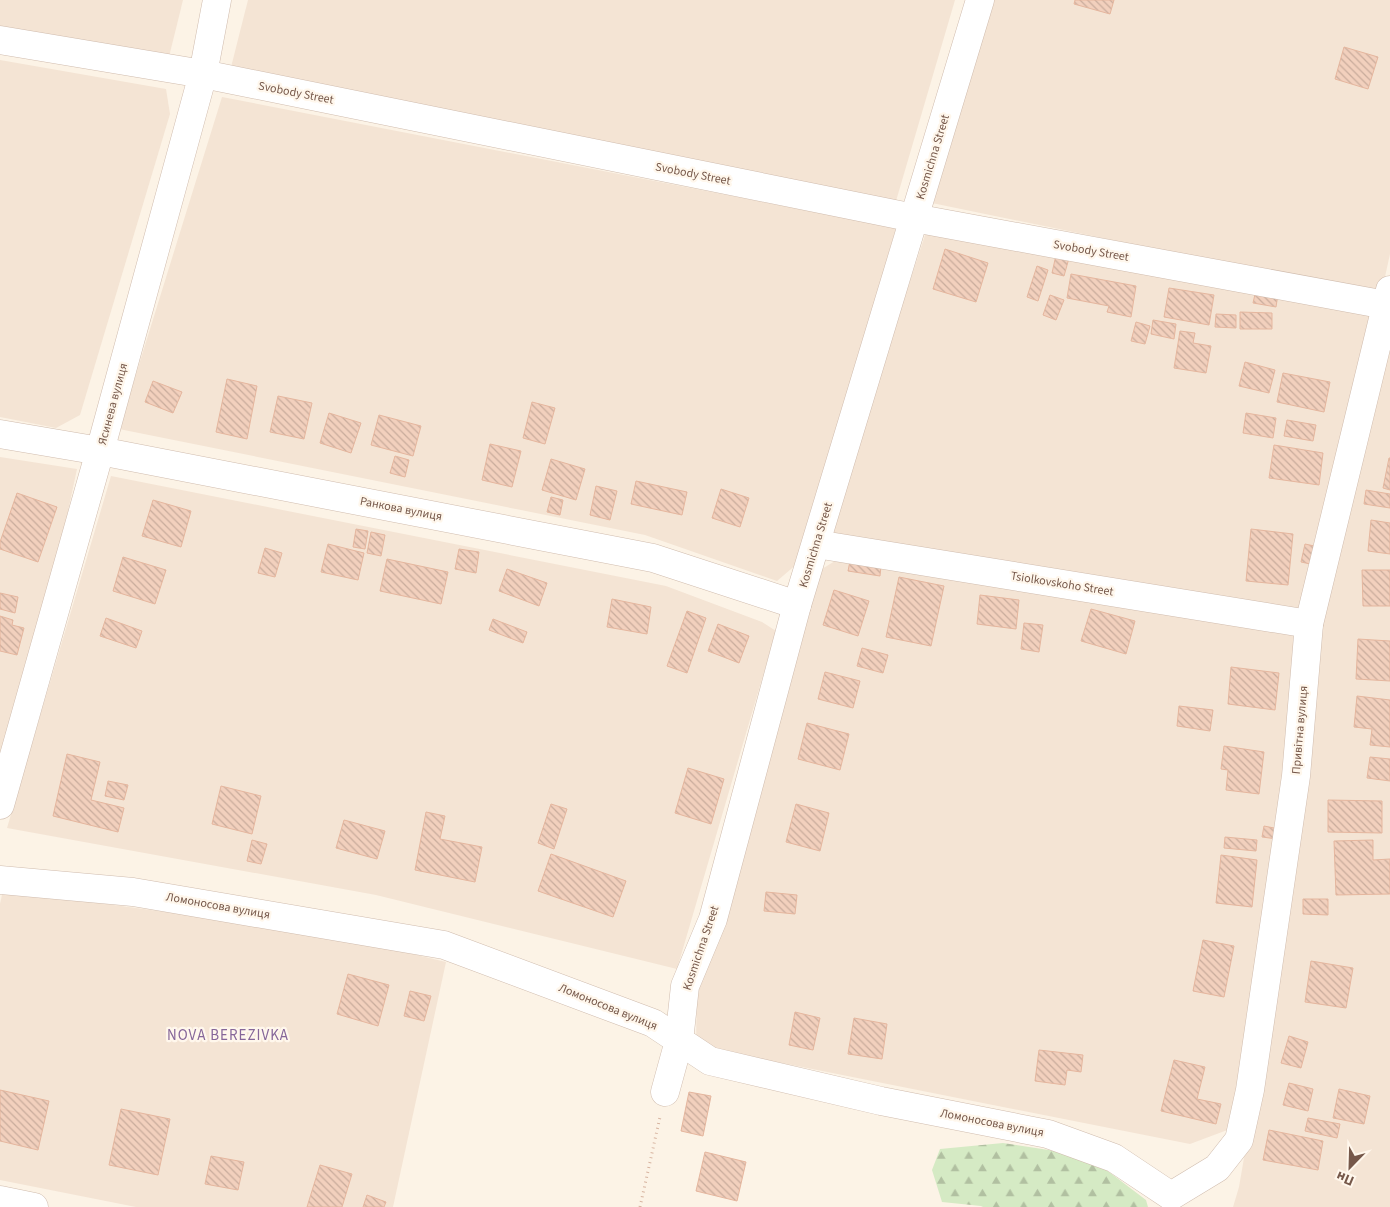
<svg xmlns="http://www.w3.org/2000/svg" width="1390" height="1207" viewBox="0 0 1390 1207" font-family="'Source Sans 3',sans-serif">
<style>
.residential{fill:#f4e4d4}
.forest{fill:url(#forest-firs)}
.building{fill:url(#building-back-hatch);stroke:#e5b69e}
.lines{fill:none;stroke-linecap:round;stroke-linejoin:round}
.minor-casing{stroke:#d0bcae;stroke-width:29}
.path{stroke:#d7b4a0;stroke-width:3;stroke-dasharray:1 4;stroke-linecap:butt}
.minor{stroke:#fff;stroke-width:28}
.labels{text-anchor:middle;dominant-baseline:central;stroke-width:4.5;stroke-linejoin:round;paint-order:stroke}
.street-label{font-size:12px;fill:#76584a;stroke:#fff7ec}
.quarter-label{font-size:15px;letter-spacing:1px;fill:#866699;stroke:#fff7ec}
</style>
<defs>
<pattern id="forest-firs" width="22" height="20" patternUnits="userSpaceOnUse" patternTransform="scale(1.25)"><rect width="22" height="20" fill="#d5eac4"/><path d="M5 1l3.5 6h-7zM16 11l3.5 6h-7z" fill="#b1c0a1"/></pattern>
<pattern id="building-back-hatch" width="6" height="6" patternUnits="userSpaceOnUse" patternTransform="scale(1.25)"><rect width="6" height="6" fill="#f2d0bd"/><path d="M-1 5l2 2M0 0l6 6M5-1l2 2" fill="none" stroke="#c9ac9c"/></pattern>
</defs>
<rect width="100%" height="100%" fill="#fcf3e6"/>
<g class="residential">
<path d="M0,0H183L168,61L0,32Z"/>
<path d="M248,0H955L896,201L230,71Z"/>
<path d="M988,0H1390V254L1381,295L927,202Z"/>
<path d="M0,60L166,89L170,114L80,415L56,428L0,417Z"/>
<path d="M222,97L896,228L798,563L777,581L645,535L119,429Z"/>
<path d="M928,226L1367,309L1374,324L1302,611L826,538Z"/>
<path d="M1390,334V1207H1233L1239,1187L1287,908L1321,621Z"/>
<path d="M0,457L77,469L47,610L0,756Z"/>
<path d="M111,476L666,586L762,622L776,631L677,969L376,895L7,828Z"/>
<path d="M843,556L1294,631L1284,824L1230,1129L1190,1144L696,1046L697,982L814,574Z"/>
<path d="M3,890L329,934L446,962L393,1207H136L0,1180V904Z"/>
</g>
<path class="forest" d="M1003,1143L1088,1156L1146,1200L1148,1207H983L981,1206L942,1202L932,1170L940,1149Z"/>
<g class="building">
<path d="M1075,0H1114L1110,14L1074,4Z"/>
<path d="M1344,47L1378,57L1368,89L1335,79Z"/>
<path d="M945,249L988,263L976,302L933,289Z"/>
<path d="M1056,255L1069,258L1064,276L1052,273Z"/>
<path d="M1037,266L1048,270L1038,301L1027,297Z"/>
<path d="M1071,274L1136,286L1131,317L1107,312L1109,306L1067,298Z"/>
<path d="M1169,288L1214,295L1209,325L1164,317Z"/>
<path d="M1256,290L1278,294L1276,307L1253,303Z"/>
<path d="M1050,295L1064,300L1056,320L1043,315Z"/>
<path d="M1240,312L1272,313V329H1240Z"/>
<path d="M1216,314L1236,315V328L1215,327Z"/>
<path d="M1153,320L1176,324L1174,339L1151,334Z"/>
<path d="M1136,322L1150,326L1145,344L1131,341Z"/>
<path d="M1180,331L1195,333L1193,343L1211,346L1206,373L1174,368Z"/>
<path d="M1245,362L1275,370L1269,393L1239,386Z"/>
<path d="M1283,373L1330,382L1324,412L1277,402Z"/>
<path d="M227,379L257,386L247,439L216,432Z"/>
<path d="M153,381L182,392L173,413L145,402Z"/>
<path d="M278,396L312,403L304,439L270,432Z"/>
<path d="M532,402L555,408L545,444L523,438Z"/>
<path d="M329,413L361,423L351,453L320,443Z"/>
<path d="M1246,413L1276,418L1273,438L1243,433Z"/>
<path d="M379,415L421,426L413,456L371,445Z"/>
<path d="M1287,420L1316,425L1313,441L1284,436Z"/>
<path d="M490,444L521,451L512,487L482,480Z"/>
<path d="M1274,445L1323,453L1319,485L1269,478Z"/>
<path d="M395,456L409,460L405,477L390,473Z"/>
<path d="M1389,458H1390V490L1383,488Z"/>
<path d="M551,459L585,469L576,500L542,490Z"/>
<path d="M636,481L687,492L682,515L631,504Z"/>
<path d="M596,486L617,491L610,520L590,515Z"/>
<path d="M721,489L749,498L740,527L712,518Z"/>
<path d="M1366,490L1390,494V508L1364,504Z"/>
<path d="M17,493L57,507L38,562L0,549V542Z"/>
<path d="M551,497L563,500L560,515L547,512Z"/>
<path d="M153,500L191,511L181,547L142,536Z"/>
<path d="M1371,520L1390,523V554L1368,551Z"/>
<path d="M356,529L368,531L365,549L353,547Z"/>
<path d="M1251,529L1293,534L1288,585L1246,581Z"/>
<path d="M371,532L385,535L381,556L367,553Z"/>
<path d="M328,544L364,553L358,580L321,572Z"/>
<path d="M1305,544L1319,547L1315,565L1301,562Z"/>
<path d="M265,548L282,553L275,577L258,573Z"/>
<path d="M459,549L479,552L476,573L455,569Z"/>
<path d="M123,557L166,570L155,604L113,591Z"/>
<path d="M387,559L448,572L441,604L380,591Z"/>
<path d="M850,561L881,566L880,576L848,571Z"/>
<path d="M507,569L547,583L539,606L499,591Z"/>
<path d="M1362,570H1390V606H1363Z"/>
<path d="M899,577L944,586L931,646L886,637Z"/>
<path d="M834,590L869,601L858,636L823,625Z"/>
<path d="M0,593L18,597L15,613L0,609Z"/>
<path d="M980,595L1019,600L1016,629L977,624Z"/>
<path d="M612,599L651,607L647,634L607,627Z"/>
<path d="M1091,609L1135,621L1126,654L1081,641Z"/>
<path d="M687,611L706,618L687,673L667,666Z"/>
<path d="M0,616L13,620L12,625L24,628L17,655L0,651Z"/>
<path d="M106,618L142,631L136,648L100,636Z"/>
<path d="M493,619L527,632L523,643L489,630Z"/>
<path d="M1024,623L1043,625L1039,652L1021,649Z"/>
<path d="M718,624L749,636L739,663L708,651Z"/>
<path d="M1358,639L1390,641V681L1356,679Z"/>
<path d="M862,648L888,655L883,673L857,666Z"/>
<path d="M1231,667L1279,673L1275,710L1228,704Z"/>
<path d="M825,672L860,681L853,708L818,699Z"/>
<path d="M1357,696L1390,700V747L1370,745L1372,729L1354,727Z"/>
<path d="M1179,706L1213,710L1210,731L1177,726Z"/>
<path d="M807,723L849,734L840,770L798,759Z"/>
<path d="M1224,746L1264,752L1259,794L1226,790L1228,770L1221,769Z"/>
<path d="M67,754L100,762L91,800L124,808L118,832L53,816Z"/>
<path d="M1370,757L1390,759V781L1367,778Z"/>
<path d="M688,768L724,779L711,824L675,813Z"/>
<path d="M108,781L128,785L124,800L105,796Z"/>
<path d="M221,786L261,796L252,834L212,824Z"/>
<path d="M1328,800L1382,801V833L1328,832Z"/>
<path d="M551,804L567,809L554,849L538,843Z"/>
<path d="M796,804L829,813L820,851L786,842Z"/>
<path d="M426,812L445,816L440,839L482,847L475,882L415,870Z"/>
<path d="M344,820L385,831L377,859L336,848Z"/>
<path d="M1264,826L1279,829L1277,839L1262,837Z"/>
<path d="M1225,837L1257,840L1256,851L1224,848Z"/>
<path d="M252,840L267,844L261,864L247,861Z"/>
<path d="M1373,840V860L1390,859V894L1336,895L1334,841Z"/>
<path d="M551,854L626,881L613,917L538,891Z"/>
<path d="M1221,855L1257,860L1252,907L1216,903Z"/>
<path d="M766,892L797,895L795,914L764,911Z"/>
<path d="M1303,899H1328V915L1303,914Z"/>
<path d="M1203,940L1234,946L1224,997L1193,991Z"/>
<path d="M1311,961L1353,968L1346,1008L1305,1002Z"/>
<path d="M348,974L389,985L378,1026L337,1014Z"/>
<path d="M410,991L431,996L424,1021L404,1016Z"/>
<path d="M795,1012L820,1018L813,1050L789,1045Z"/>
<path d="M854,1018L887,1024L882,1059L848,1054Z"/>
<path d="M1289,1036L1308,1042L1301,1068L1281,1063Z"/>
<path d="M1039,1050L1083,1055L1081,1072L1067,1070L1065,1085L1035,1081Z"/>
<path d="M1174,1060L1205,1067L1197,1099L1221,1104L1216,1124L1161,1111Z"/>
<path d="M1289,1083L1313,1089L1308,1111L1283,1105Z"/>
<path d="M1339,1089L1370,1096L1364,1124L1333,1118Z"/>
<path d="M0,1090L49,1101L38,1150L0,1141Z"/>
<path d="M689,1092L711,1096L703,1136L681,1131Z"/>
<path d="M121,1109L170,1119L158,1175L109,1165Z"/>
<path d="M1308,1118L1340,1124L1337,1138L1305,1131Z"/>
<path d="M1269,1130L1323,1141L1318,1170L1263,1160Z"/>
<path d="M705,1152L746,1162L737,1201L696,1191Z"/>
<path d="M211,1156L244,1162L238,1190L205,1184Z"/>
<path d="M320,1165L352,1174L342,1207H307Z"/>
<path d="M367,1195L386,1202L384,1207H363Z"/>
</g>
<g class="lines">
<g class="minor-casing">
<g id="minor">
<path d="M0,40L203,74L914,218L1386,305"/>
<path d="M0,434L100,451L653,558L797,605"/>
<path d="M816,544L1309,624"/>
<path d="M0,805L100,451L203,74L217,0"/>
<path d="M0,880L133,892L444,945L653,1023L710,1061L881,1101L1048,1134L1114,1158L1171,1196L1217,1168L1239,1140L1250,1090L1296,776L1309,624L1390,290"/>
<path d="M665,1092L679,1041L685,986L713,919L797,605L980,0"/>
<path d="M0,1200L34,1207"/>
</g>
</g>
<path class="path" d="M640,1207L660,1117"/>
<use href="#minor" class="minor"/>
</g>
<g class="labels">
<g class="street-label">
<text transform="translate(296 93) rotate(11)">Svobody Street</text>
<text transform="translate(933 157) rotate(-73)">Kosmichna Street</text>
<text transform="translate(693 174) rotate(11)">Svobody Street</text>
<text transform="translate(1091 251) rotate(10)">Svobody Street</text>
<text transform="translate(113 404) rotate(-75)">Ясинева вулиця</text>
<text transform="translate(401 509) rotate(11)">Ранкова вулиця</text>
<text transform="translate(816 545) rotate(-73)">Kosmichna Street</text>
<text transform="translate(1062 584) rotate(9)">Tsiolkovskoho Street</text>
<text transform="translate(1300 730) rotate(-85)">Привітна вулиця</text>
<text transform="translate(218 906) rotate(10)">Ломоносова вулиця</text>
<text transform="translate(701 948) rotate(-71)">Kosmichna Street</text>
<text transform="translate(608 1007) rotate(22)">Ломоносова вулиця</text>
<text transform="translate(992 1123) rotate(11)">Ломоносова вулиця</text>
</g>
<g class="quarter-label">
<text x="228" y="1035">NOVA BEREZIVKA</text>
</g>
</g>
<g transform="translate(1350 1167) rotate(203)" stroke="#fff7ec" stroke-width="4" paint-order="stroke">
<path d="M0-4L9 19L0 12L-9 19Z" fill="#76584a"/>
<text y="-8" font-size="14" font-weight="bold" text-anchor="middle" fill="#76584a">Пн</text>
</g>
</svg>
